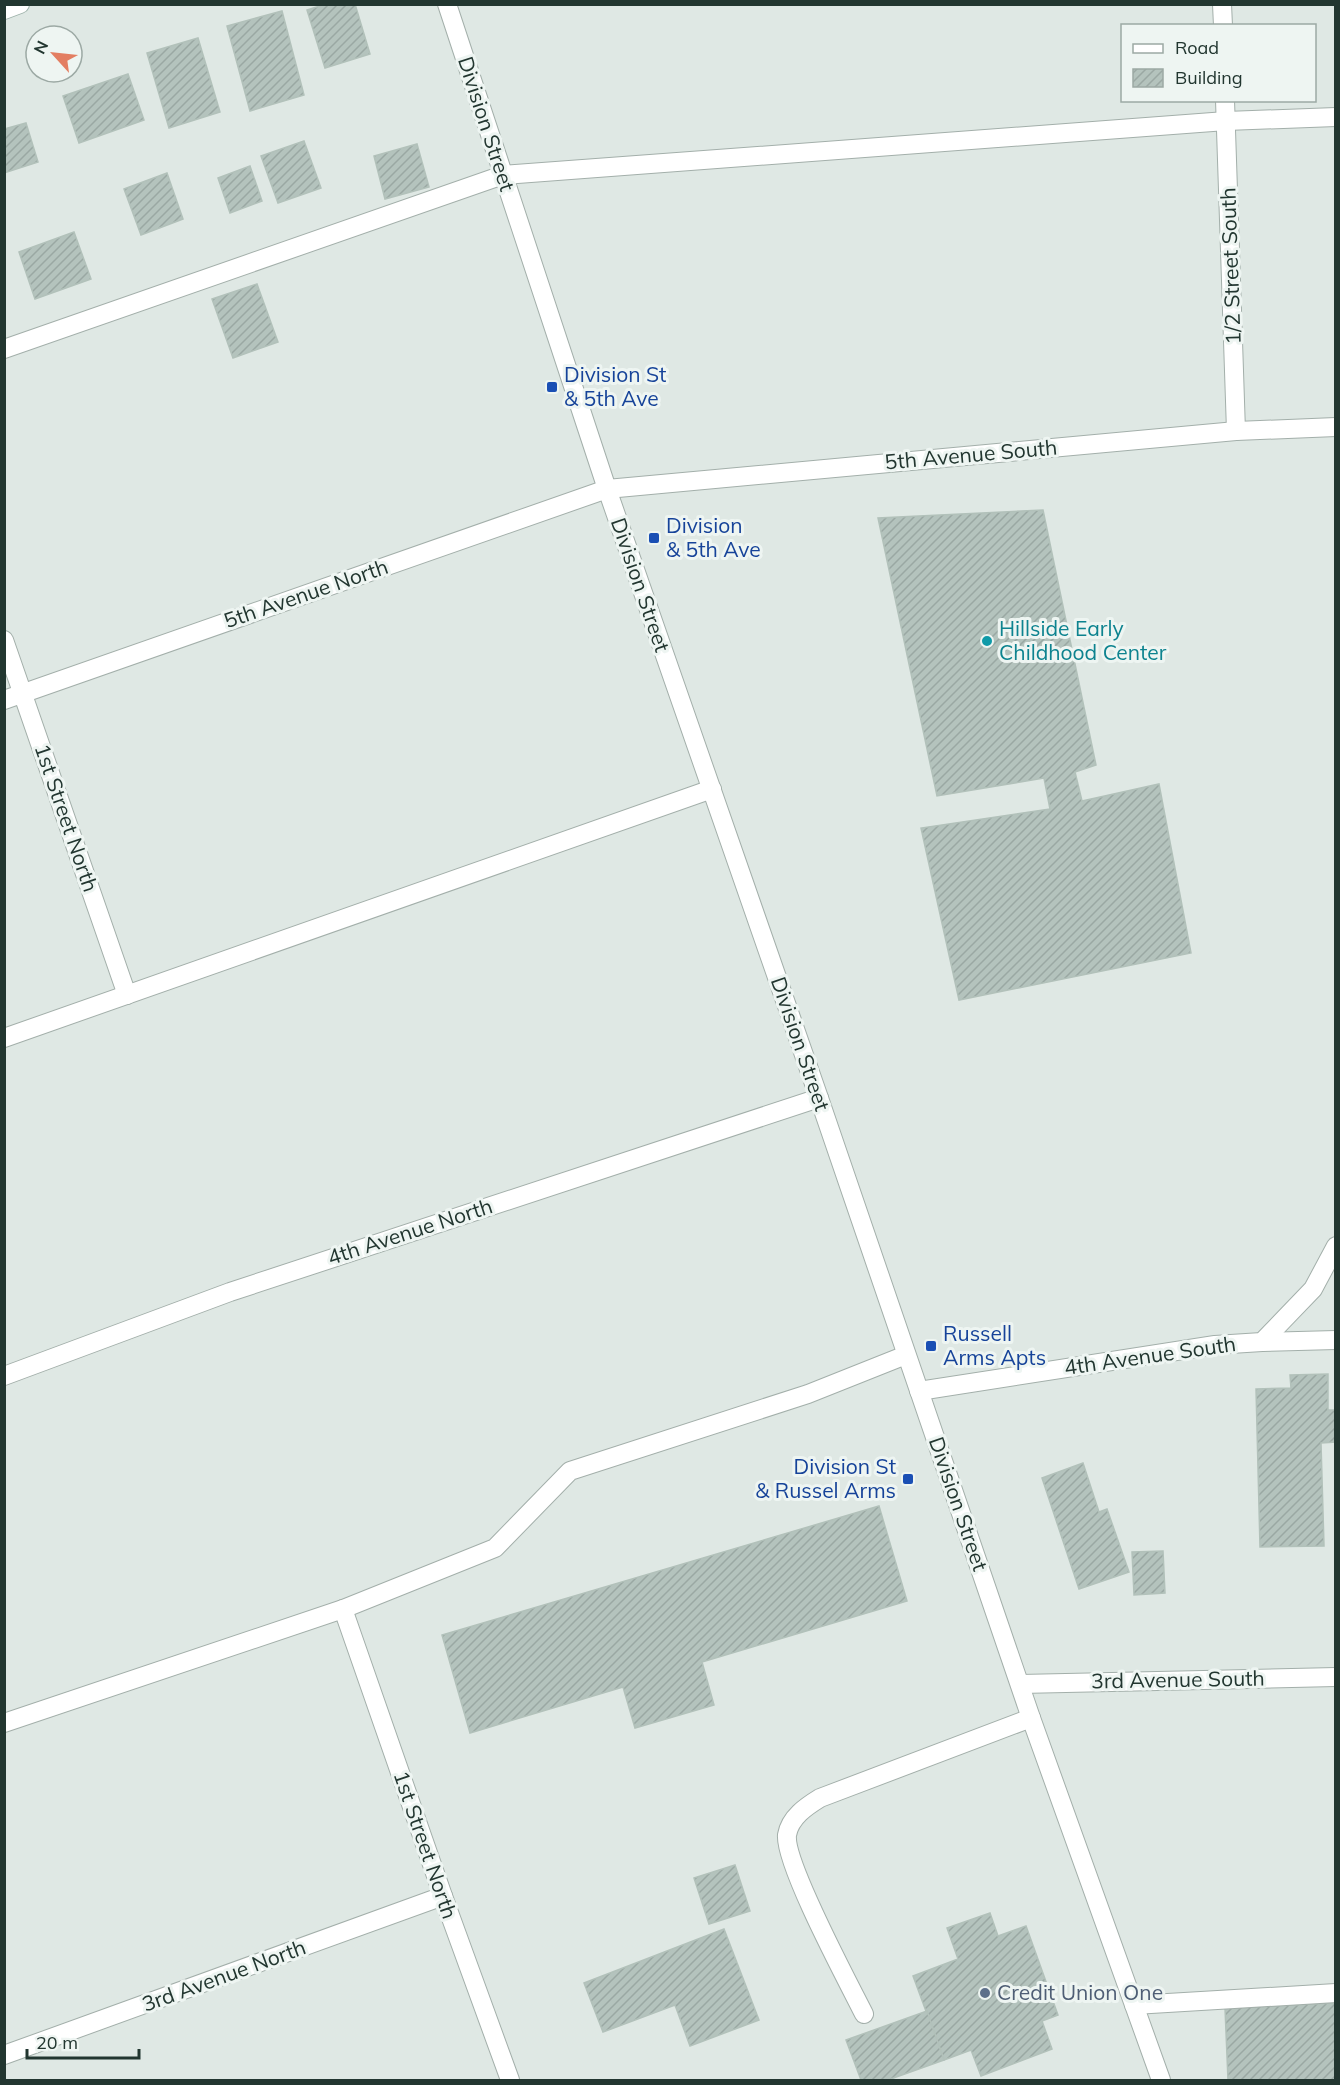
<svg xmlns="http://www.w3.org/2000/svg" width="1340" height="2085" viewBox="0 0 1340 2085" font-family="Mulish,sans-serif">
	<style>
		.building { fill: url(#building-hatch); stroke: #b2c1ba; stroke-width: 1.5 }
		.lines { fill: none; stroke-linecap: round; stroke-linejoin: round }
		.lane-casing { stroke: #a3afaa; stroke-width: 20 }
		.street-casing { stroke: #a3afaa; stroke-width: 20 }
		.secondary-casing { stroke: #9fb3ab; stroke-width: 20 }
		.lane { stroke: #fff; stroke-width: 18 }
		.street { stroke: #fff; stroke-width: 18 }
		.secondary { stroke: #fff; stroke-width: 18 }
		.transit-dot { fill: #1a4fb4; stroke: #eef5f2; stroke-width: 2 }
		.culture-dot { fill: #0f9aa8; stroke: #eef5f2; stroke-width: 2 }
		.service-dot { fill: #5c6f8a; stroke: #eef5f2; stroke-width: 2 }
		.labels { text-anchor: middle; stroke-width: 6; stroke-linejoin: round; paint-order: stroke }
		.street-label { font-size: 21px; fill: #223630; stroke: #eef5f2 }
		.transit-label { font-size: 21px; fill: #164399; stroke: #eef5f2; text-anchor: start }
		.culture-label { font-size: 21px; fill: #0d838f; stroke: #eef5f2; text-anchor: start }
		.service-label { font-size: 21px; fill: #4e5e75; stroke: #eef5f2; text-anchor: start }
	</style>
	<defs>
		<pattern id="building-hatch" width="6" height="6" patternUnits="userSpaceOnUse" patternTransform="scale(1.5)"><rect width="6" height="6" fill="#b4c3bd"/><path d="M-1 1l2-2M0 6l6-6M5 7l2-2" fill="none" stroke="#9aa8a3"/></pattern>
	</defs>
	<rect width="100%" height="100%" fill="#dfe8e4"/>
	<g class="building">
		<polygon points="326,4 355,4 370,54 325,68 307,10"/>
		<polygon points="282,11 304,95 250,111 227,26"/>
		<polygon points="198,38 220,112 169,128 147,53"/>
		<polygon points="128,74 144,120 79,143 63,96"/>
		<polygon points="26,123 38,162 4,173 4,129"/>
		<polygon points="304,141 321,188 278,203 261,156"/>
		<polygon points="417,144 429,187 385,199 374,156"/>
		<polygon points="250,166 262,201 230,213 218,178"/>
		<polygon points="167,173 183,219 141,235 124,189"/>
		<polygon points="74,232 91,279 35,299 19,252"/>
		<polygon points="257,284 278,342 233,358 212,299"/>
		<polygon points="1043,510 1096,765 1075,772 1082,801 1159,784 1191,953 959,1000 921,828 1050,809 1044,778 937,796 878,518"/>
		<polygon points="1328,1374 1328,1410 1336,1410 1336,1442 1321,1443 1324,1546 1260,1547 1256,1389 1291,1388 1290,1375"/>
		<polygon points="1083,1463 1099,1512 1107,1509 1129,1572 1079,1589 1042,1478"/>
		<polygon points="879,1506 907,1601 702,1662 714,1705 635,1728 623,1687 470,1733 442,1635"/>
		<polygon points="1163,1551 1165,1593 1134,1595 1132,1552"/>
		<polygon points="735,1865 750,1911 709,1924 694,1878"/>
		<polygon points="990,1913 998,1936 1026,1926 1058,2015 1042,2021 1052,2049 981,2076 971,2050 944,2060 913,1976 958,1959 947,1928"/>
		<polygon points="724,1929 759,2020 690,2046 675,2005 603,2032 584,1983"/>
		<polygon points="1336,2003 1336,2080 1228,2080 1225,2008"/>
		<polygon points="927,2011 944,2060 888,2080 861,2080 846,2040"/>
	</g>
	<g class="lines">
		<g class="lane-casing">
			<g id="lane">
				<polyline points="4,349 503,175 1226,121 1336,117"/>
				<polyline points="4,1038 712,789"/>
				<polyline points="1262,1342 1336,1340"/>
				<polyline points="4,1723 343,1609 495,1548 570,1471 808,1394 906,1355"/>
				<polyline points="1134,2005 1336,1993"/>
				<path d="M864,2014c-16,-32 -80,-151 -77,-179 3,-18 20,-29 33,-37l211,-80"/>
			</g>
		</g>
		<g class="street-casing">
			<g id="street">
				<polyline points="447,4 607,489 819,1098 1031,1718 1161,2080"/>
				<polyline points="1222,4 1223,26"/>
				<polyline points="1225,100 1236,431"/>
				<polyline points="4,640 127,995"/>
				<polyline points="4,700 607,489 1236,431 1336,427"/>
				<polyline points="4,1376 230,1292 819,1098"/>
				<polyline points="919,1391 1215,1345 1262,1342 1313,1289 1336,1246"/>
				<polyline points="343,1609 443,1896 510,2080"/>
				<polyline points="1020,1684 1336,1677"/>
				<polyline points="4,2055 443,1896"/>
			</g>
		</g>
		<g class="secondary-casing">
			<polyline id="secondary" points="4,10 20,4"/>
		</g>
		<use href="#lane" class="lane"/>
		<use href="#street" class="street"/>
		<use href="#secondary" class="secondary"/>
	</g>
	<g class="transit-dot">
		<rect x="546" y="381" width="12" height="12" rx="3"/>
		<rect x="648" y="532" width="12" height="12" rx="3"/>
		<rect x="925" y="1340" width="12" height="12" rx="3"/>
		<rect x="902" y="1473" width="12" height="12" rx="3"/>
	</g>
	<circle class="culture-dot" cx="987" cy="641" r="6"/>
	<circle class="service-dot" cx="985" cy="1993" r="6"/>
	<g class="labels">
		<g class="street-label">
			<text transform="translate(486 124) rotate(72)" y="7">Division Street</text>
			<text transform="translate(1231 266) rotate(-92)" y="7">1/2 Street South</text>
			<text transform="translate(971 455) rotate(-5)" y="7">5th Avenue South</text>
			<text transform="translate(640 585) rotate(71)" y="7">Division Street</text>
			<text transform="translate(306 594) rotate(-19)" y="7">5th Avenue North</text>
			<text transform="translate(66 818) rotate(71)" y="7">1st Street North</text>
			<text transform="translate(800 1044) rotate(71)" y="7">Division Street</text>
			<text transform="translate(410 1232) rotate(-18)" y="7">4th Avenue North</text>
			<text transform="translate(1150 1356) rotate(-8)" y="7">4th Avenue South</text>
			<text transform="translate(958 1504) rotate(71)" y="7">Division Street</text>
			<text transform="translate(1178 1680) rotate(-1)" y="7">3rd Avenue South</text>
			<text transform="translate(425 1845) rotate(71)" y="7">1st Street North</text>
			<text transform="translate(224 1976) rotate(-20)" y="7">3rd Avenue North</text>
		</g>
		<g class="transit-label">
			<text x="564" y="382">Division St<tspan x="564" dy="24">&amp; 5th Ave</tspan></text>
			<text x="666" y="533">Division<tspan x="666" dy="24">&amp; 5th Ave</tspan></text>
			<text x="943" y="1341">Russell<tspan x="943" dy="24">Arms Apts</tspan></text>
			<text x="896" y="1474" text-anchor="end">Division St<tspan x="896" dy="24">&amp; Russel Arms</tspan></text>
		</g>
		<g class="culture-label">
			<text x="999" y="636">Hillside Early<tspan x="999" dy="24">Childhood Center</tspan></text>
		</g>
		<g class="service-label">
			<text x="997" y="2000">Credit Union One</text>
		</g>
	</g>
	<rect width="1340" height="2085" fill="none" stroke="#223630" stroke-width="12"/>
	<rect x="1121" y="24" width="195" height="78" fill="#eef5f2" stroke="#9ca9a4" stroke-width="1.5"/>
	<rect x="1133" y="44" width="30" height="9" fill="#ffffff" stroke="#9ca9a4" stroke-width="1.5"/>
	<text x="1175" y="54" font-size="18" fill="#223630">Road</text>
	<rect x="1133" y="69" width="30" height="18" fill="url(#building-hatch)" stroke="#9ca9a4" stroke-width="1.5"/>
	<text x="1175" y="84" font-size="18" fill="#223630">Building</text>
	<g transform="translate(54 54) rotate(297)"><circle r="28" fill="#eef5f2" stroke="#9ca9a4" stroke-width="1.5"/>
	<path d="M0-4.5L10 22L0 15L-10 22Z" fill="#e37e62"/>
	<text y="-9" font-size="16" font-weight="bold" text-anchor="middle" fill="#223630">N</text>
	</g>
	<path d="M27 2049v9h112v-9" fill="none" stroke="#223630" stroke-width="3"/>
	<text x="36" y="2049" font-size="18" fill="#223630" stroke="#eef5f2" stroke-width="4.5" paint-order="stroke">20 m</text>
</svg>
